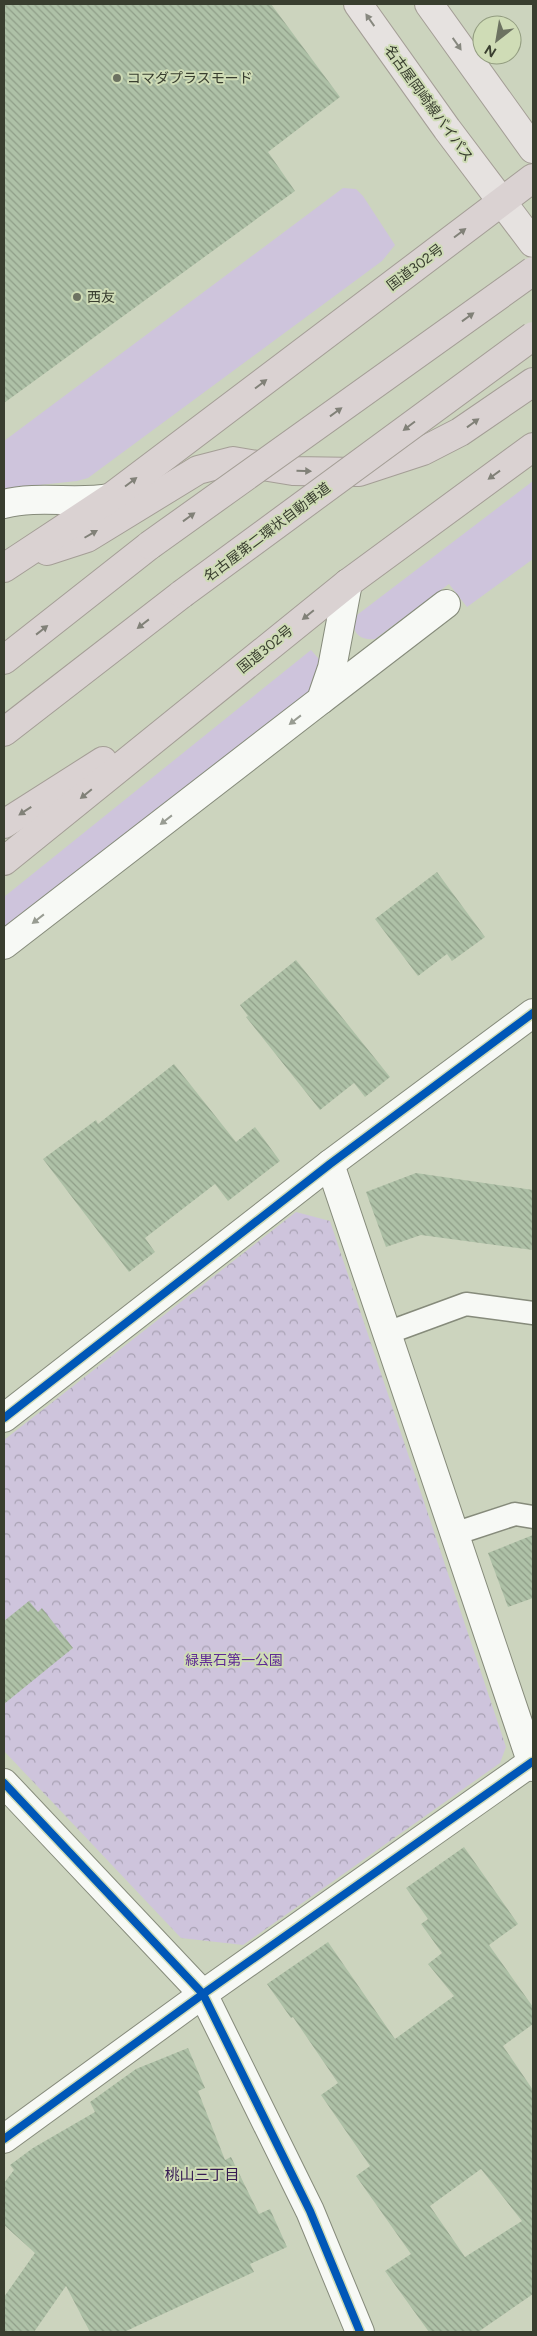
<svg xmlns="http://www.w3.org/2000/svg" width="537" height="2336" viewBox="0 0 537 2336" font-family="Figtree,'Noto Sans JP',sans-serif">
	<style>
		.grass { fill: #cec4dc }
		.forest { fill: url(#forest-crowns) }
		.building { fill: url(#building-back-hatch); fill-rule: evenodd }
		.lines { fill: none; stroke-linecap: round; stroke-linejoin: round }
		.lane-casing { stroke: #868b7b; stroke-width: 25 }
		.street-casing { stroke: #868b7b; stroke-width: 30 }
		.primary-casing { stroke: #a49e96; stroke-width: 30 }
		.highway-casing { stroke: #a49e96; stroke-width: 30 }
		.lane { stroke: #f7f9f5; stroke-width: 22 }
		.street { stroke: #f7f9f5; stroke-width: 28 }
		.primary { stroke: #e6e2e0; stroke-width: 28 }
		.highway { stroke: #dad2d2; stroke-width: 28 }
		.highway-bridge-casing { stroke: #a49e96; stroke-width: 30; stroke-linecap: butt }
		.highway-bridge { stroke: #dad2d2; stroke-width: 28 }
		.cycleway-casing { stroke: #cfdcb6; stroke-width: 11 }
		.cycleway { stroke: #0057b8; stroke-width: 8 }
		.oneway { fill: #87887f }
		.oneway2 { fill: #818178 }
		.oneway3 { fill: #989c92 }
		.poi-dot { fill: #6c7261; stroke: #cfdcb6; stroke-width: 2 }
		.labels { text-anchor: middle; stroke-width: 4; stroke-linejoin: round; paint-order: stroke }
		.poi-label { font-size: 14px; fill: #393e2f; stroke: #cfdcb6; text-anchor: start }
		.street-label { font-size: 14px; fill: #393e2f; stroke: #cfdcb6 }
		.park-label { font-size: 14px; fill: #602b94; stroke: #cfdcb6 }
		.neighbourhood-label { font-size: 15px; fill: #351a52; stroke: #cfdcb6 }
	</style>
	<defs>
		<pattern id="forest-crowns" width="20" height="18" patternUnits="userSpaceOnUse" patternTransform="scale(1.25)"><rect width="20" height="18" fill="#cec4dc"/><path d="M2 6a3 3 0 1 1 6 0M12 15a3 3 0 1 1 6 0" fill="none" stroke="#a8a1b3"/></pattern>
		<pattern id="building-back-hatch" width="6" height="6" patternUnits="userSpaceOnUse" patternTransform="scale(1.25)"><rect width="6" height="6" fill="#aec1a7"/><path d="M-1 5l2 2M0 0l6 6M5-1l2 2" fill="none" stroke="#8f9e88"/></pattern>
	</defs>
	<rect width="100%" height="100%" fill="#ccd4be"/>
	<g class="grass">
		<polygon points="343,188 356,189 363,196 395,245 382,261 88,478 77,481 11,488 4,491 4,441"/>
		<path d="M533,481v78l-66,48 -18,-23 -74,55c-16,2 -26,-8 -18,-24z"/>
		<polygon points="311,650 325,666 303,701 4,932 4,897"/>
	</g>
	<polygon class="forest" points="296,1212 330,1221 506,1747 500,1763 243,1945 181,1938 4,1751 4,1440"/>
	<g class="building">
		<polygon points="4,4 271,4 340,97 268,152 295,191 4,403"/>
		<polygon points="437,872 485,937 452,961 447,954 418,976 375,919"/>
		<polygon points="296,960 390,1077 365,1097 354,1083 320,1110 246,1017 248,1016 240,1005"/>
		<polygon points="174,1064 236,1142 255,1127 280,1161 228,1201 215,1184 145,1238 155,1252 129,1272 43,1159 96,1120 98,1124"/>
		<polygon points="416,1173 533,1190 533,1250 421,1235 386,1247 366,1192"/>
		<polygon points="533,1535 533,1598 508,1607 488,1553"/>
		<polygon points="29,1601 38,1612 42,1608 73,1648 4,1704 4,1621"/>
		<path d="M464,1847l54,77 -29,21 44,62v17l-30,22 30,44v204l-55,38h-49l-44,-61 26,-17 -55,-78 14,-10 -49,-71 17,-12 -45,-66 -2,1 -24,-34 61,-42 67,97 59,-43 -26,-32 14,-11 -21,-29 7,-5 -22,-31zM481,2169l41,52 -57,36 -35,-51z"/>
		<polygon points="188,2048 205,2088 198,2091 225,2160 231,2157 259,2214 270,2209 287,2247 250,2264 254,2272 124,2332 90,2332 66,2286 34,2332 4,2332 4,2297 35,2253 4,2225 4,2183 14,2170 10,2165 33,2148 95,2112 90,2102 136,2069"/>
	</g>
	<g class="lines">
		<g class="lane-casing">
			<g id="lane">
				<polyline points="387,1333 466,1304 533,1313"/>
				<polyline points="454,1534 515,1514 533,1517"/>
			</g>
		</g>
		<g class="street-casing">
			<g id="street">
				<path d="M4,504c34,-9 71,0 106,-6"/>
				<polyline points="321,700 446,604"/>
				<polyline points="4,945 321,700 332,668 348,583"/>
				<polyline points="330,1164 533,1767"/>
				<polyline points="4,1418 330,1164 533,1013"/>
				<polyline points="4,1783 203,1994 310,2211 360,2332"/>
				<polyline points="4,2139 203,1994 532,1762"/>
			</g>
		</g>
		<g class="primary-casing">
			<g id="primary">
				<polyline points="358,4 447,129 533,243"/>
				<polyline points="429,4 533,149"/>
			</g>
		</g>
		<g class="highway-casing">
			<g id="highway">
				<polyline points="47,551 87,538 198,470 233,461 293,471 359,472 423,451 460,432 533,382"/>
				<polyline points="4,568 110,498 533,178"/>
				<polyline points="4,660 150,545"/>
				<polyline points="4,732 182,594"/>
				<polyline points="4,824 103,761"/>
				<polyline points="4,861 348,583 533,447"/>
			</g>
		</g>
		<use href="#lane" class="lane"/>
		<use href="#street" class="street"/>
		<use href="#primary" class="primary"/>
		<use href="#highway" class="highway"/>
		<g class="highway-bridge-casing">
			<g id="highway-bridge">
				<polyline points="150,545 533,271"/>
				<polyline points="182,594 533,336"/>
			</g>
		</g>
		<use href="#highway-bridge" class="highway-bridge"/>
		<g class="cycleway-casing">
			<g id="cycleway">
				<polyline points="4,1418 330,1164 533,1013"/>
				<polyline points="4,1783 203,1994 310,2211 360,2332"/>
				<polyline points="4,2139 203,1994 532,1762"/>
			</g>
		</g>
		<use href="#cycleway" class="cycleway"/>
	</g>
	<defs><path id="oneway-solid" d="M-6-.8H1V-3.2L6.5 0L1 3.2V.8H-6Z" transform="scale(1.25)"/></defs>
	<g class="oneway">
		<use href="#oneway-solid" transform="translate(370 20) rotate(-125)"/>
		<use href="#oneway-solid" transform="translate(457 44) rotate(55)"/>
	</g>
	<g class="oneway2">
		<use href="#oneway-solid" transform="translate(460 233) rotate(-37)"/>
		<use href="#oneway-solid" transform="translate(468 317) rotate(-36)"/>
		<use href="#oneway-solid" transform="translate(261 384) rotate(-37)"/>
		<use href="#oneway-solid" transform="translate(336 412) rotate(-36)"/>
		<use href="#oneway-solid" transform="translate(473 423) rotate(-36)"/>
		<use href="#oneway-solid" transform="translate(409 426) rotate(143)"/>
		<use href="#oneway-solid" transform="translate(304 471) rotate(1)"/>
		<use href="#oneway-solid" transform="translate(494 475) rotate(144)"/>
		<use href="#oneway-solid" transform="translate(131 482) rotate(-37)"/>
		<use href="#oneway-solid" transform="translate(189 517) rotate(-36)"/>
		<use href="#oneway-solid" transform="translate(91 534) rotate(-30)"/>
		<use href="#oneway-solid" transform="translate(308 615) rotate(141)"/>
		<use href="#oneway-solid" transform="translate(143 624) rotate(142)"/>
		<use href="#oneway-solid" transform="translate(42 630) rotate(-38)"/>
		<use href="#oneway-solid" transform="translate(86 794) rotate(141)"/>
		<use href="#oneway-solid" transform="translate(25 811) rotate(147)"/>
	</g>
	<g class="oneway3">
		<use href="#oneway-solid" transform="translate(295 720) rotate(142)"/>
		<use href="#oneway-solid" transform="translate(166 820) rotate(142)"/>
		<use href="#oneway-solid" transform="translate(38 919) rotate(142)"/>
	</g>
	<g class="poi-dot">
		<circle cx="117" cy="78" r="5"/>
		<circle cx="77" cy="297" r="5"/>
	</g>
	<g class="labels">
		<g class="poi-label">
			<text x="127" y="83">コマダプラスモード</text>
			<text x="87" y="302">西友</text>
		</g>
		<g class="street-label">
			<text transform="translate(429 103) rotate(54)" y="5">名古屋岡崎線バイパス</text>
			<text transform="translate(415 267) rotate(-37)" y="5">国道302号</text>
			<text transform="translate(267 532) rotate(-37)" y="5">名古屋第二環状自動車道</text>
			<text transform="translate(265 649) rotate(-39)" y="5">国道302号</text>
		</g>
		<g class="park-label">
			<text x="234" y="1665">緑黒石第一公園</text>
		</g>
		<g class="neighbourhood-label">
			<text x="202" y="2180">桃山三丁目</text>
		</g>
	</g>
	<rect width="537" height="2336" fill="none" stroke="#393e2f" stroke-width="10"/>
	<g transform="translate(497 40) rotate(211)"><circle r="24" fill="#cfdcb6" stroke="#939d80"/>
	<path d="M0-4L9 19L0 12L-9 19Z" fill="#6c7261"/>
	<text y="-8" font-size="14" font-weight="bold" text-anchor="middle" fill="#393e2f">N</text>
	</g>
</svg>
